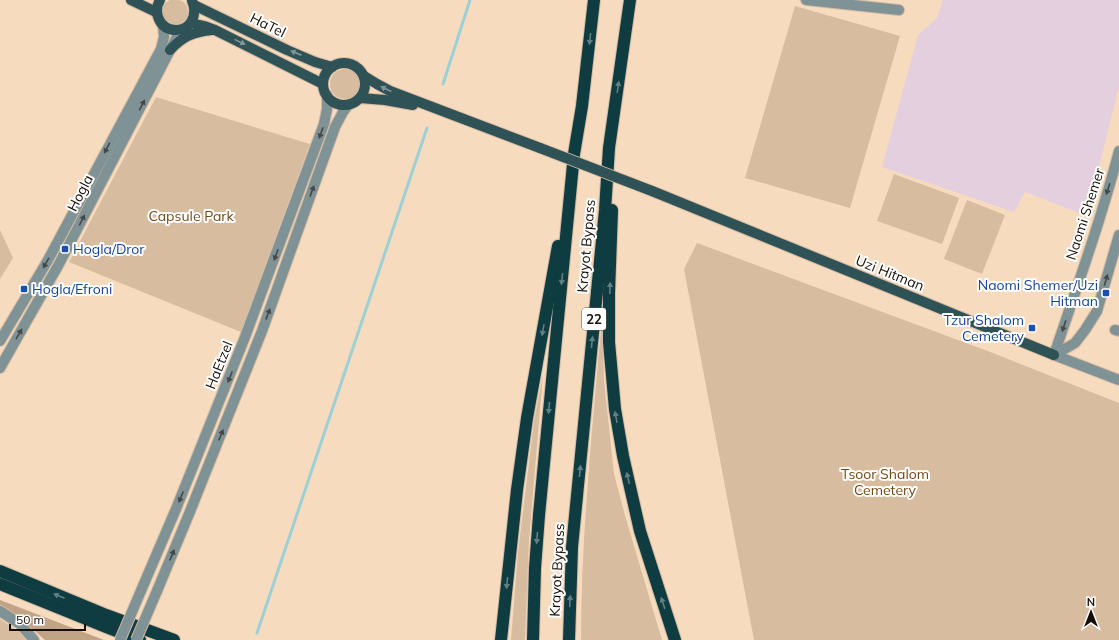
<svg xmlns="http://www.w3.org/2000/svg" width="1119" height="640" viewBox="0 0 1119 640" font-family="Mulish,sans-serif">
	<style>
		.education { fill: #e4cfde }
		.green { fill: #d8bca0 }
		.forest { fill: #c1a485 }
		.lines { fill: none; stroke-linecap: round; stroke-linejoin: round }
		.stream { stroke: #9cd0d6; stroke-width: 3 }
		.minor-casing { stroke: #d3baa1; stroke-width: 12 }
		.major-casing { stroke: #d3baa1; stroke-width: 12 }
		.highway-casing { stroke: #d3baa1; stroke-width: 14 }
		.minor { stroke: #7f9295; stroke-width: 10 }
		.major { stroke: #2f5257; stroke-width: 10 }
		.highway { stroke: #0e3c41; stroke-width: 12 }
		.minor-bridge-casing { stroke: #d3baa1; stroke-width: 12; stroke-linecap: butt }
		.major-bridge-casing { stroke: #d3baa1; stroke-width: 12; stroke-linecap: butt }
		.minor-bridge { stroke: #7f9295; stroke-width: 10 }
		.major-bridge { stroke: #2f5257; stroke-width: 10 }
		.oneway { fill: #628084 }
		.oneway2 { fill: #82979a }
		.oneway3 { fill: #454845 }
		.transit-dot { fill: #1a4fb4; stroke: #fff; stroke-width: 1.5 }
		.labels { text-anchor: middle; stroke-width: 4; stroke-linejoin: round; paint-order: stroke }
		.shield { fill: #fff; stroke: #5b554f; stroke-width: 1 }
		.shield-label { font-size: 13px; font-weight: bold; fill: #150c04 }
		.street-label { font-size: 14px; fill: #150c04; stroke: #fff }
		.park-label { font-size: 14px; fill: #714815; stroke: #fff }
		.transit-label { font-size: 14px; fill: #164399; stroke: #fff; text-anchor: start }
	</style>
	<rect width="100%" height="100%" fill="#f7dbbf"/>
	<polygon class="education" points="943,0 1119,0 1119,86 1087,216 1025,192 1014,212 882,167 918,35 937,18"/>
	<g class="green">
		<circle cx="175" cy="12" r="13"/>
		<polygon points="795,6 900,36 850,208 745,178"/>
		<circle cx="345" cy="84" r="15"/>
		<polygon points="156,97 310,144 241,332 69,262"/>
		<polygon points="894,174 959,198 942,244 877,221"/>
		<polygon points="967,200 1005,215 982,274 944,259"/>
		<polygon points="0,230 13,258 0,279"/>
		<polygon points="697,243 993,353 1119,403 1119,640 754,640 684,269"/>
		<path d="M602,317l2,64 10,93 12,45 36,121h-81c0,-108 12,-215 21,-323z"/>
		<polygon points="543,375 529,540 525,640 511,640 518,553 534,421"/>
		<polygon points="0,619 19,632 26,640 0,640"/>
	</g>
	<path class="forest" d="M0,600l104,40h-59c-14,-13 -28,-25 -45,-34z"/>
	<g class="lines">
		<g class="stream">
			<polyline points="443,84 470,0"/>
			<polyline points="257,633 427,128"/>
		</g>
		<g class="minor-casing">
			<g id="minor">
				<polyline points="806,0 899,10"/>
				<polyline points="1115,330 1119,331"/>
				<polyline points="0,341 48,260 161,49 164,37 163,25"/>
				<path d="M1054,355c23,-68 47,-135 65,-204"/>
				<polyline points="1054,355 1075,343 1085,330 1097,311 1119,235"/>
				<polyline points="1054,355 1119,380"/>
				<polyline points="0,368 59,264 181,29"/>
				<polyline points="143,586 176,509 245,337 324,124 327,109 327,95"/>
				<polyline points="157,591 189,514 262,331 335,127 343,112 349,104"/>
				<polyline points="0,611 20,624 34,640"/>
			</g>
		</g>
		<g class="major-casing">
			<g id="major">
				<polyline points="131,0 156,12"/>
				<path d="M160,0c-7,12 -1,29 15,30 16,1 23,-16 17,-29"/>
				<polyline points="194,5 287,50 315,62 332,67"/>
				<polyline points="191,23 204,26 215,30 323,84"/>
				<path d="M170,50c13,-14 23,-18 42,-20"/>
				<circle cx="344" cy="84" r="21"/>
				<polyline points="364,76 377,84 390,91 540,148"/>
				<polyline points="360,98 385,100 413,105"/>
				<polyline points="652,191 1054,355"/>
			</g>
		</g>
		<g class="highway-casing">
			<g id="highway">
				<polyline points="612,210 609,293 609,342 615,409 623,456 640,531 675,640"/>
				<polyline points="0,571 106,615 174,640"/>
				<polyline points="0,584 106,627 140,640"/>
				<polyline points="501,640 517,490 527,418 558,246"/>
				<polyline points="533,640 535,568 539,515 574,154 582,106 594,0"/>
				<polyline points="569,640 572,547 605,210 609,148 630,0"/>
			</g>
		</g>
		<use href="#minor" class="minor"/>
		<use href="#major" class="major"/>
		<use href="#highway" class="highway"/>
		<g class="minor-bridge-casing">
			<g id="minor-bridge">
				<polyline points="120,640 143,586"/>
				<polyline points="136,640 157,591"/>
			</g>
		</g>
		<g class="major-bridge-casing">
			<polyline id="major-bridge" points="540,148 652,191"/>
		</g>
		<use href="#minor-bridge" class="minor-bridge"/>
		<use href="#major-bridge" class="major-bridge"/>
	</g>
	<defs><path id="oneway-solid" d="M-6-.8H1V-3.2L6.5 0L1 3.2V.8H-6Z"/></defs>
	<g class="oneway">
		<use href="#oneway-solid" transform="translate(590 39) rotate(96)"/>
		<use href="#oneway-solid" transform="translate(618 87) rotate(-82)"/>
		<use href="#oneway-solid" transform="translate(562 279) rotate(96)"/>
		<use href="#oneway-solid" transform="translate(610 288) rotate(-88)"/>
		<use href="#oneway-solid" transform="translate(543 330) rotate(100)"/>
		<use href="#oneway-solid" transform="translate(592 342) rotate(-84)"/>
		<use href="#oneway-solid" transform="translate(549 408) rotate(95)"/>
		<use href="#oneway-solid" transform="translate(616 417) rotate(-100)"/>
		<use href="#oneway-solid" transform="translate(580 471) rotate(-84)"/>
		<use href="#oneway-solid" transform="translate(628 478) rotate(-103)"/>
		<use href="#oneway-solid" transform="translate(537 538) rotate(94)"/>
		<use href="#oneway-solid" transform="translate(507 583) rotate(96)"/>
		<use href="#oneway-solid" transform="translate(59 596) rotate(-157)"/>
		<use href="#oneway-solid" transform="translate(570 601) rotate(-87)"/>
		<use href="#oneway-solid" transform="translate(663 603) rotate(-108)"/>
	</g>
	<g class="oneway2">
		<use href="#oneway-solid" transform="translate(240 42) rotate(26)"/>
		<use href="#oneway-solid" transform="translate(296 53) rotate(-157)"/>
		<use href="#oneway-solid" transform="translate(386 89) rotate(-154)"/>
	</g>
	<g class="oneway3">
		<use href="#oneway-solid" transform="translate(142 105) rotate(-63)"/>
		<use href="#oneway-solid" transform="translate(321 133) rotate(110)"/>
		<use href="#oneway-solid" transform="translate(107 148) rotate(118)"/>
		<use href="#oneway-solid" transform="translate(1108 189) rotate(108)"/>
		<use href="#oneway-solid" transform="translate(312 191) rotate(-70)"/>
		<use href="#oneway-solid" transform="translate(82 220) rotate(-63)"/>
		<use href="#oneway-solid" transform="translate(276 255) rotate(110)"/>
		<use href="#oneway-solid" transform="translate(46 263) rotate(120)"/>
		<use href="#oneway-solid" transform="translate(1106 280) rotate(-74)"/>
		<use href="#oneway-solid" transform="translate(268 314) rotate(-70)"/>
		<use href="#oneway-solid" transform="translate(1064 326) rotate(108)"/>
		<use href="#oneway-solid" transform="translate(19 334) rotate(-60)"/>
		<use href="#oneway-solid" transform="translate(230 377) rotate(112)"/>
		<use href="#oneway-solid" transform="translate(221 435) rotate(-68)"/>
		<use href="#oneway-solid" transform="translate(181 497) rotate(112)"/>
		<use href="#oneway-solid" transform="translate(172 555) rotate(-67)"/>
	</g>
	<g class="transit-dot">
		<rect x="61" y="245" width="8" height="8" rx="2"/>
		<rect x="20" y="285" width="8" height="8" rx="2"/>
		<rect x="1102" y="289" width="8" height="8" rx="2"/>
		<rect x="1028" y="324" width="8" height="8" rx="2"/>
	</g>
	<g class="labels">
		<rect class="shield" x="582" y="308" width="24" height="22" rx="3"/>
		<g class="shield-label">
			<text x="594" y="324">22</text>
		</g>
		<g class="street-label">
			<text transform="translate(268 25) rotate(26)" y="5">HaTel</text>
			<text transform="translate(80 193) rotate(-63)" y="5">Hogla</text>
			<text transform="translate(1085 214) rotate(-72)" y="5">Naomi Shemer</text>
			<text transform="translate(586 246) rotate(-85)" y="5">Krayot Bypass</text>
			<text transform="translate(890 273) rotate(22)" y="5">Uzi Hitman</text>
			<text transform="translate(219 365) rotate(-68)" y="5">HaEtzel</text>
			<text transform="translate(557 570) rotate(-87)" y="5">Krayot Bypass</text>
		</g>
		<g class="park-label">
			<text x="191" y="221">Capsule Park</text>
			<text x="885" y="479">Tsoor Shalom<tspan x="885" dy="16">Cemetery</tspan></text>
		</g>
		<g class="transit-label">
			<text x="73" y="254">Hogla/Dror</text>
			<text x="1098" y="290" text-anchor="end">Naomi Shemer/Uzi<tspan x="1098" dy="16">Hitman</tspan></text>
			<text x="32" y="294">Hogla/Efroni</text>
			<text x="1024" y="325" text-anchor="end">Tzur Shalom<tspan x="1024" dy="16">Cemetery</tspan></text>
		</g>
	</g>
	<g transform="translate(1091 612)" stroke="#ffffff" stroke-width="3" paint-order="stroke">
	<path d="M0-3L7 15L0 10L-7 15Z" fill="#150c04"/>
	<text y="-6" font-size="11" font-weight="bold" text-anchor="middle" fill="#150c04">N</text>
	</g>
	<path d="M10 624v6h75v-6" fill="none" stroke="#150c04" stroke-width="2"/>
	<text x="16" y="624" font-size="12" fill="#150c04" stroke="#ffffff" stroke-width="3" paint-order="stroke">50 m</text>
</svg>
